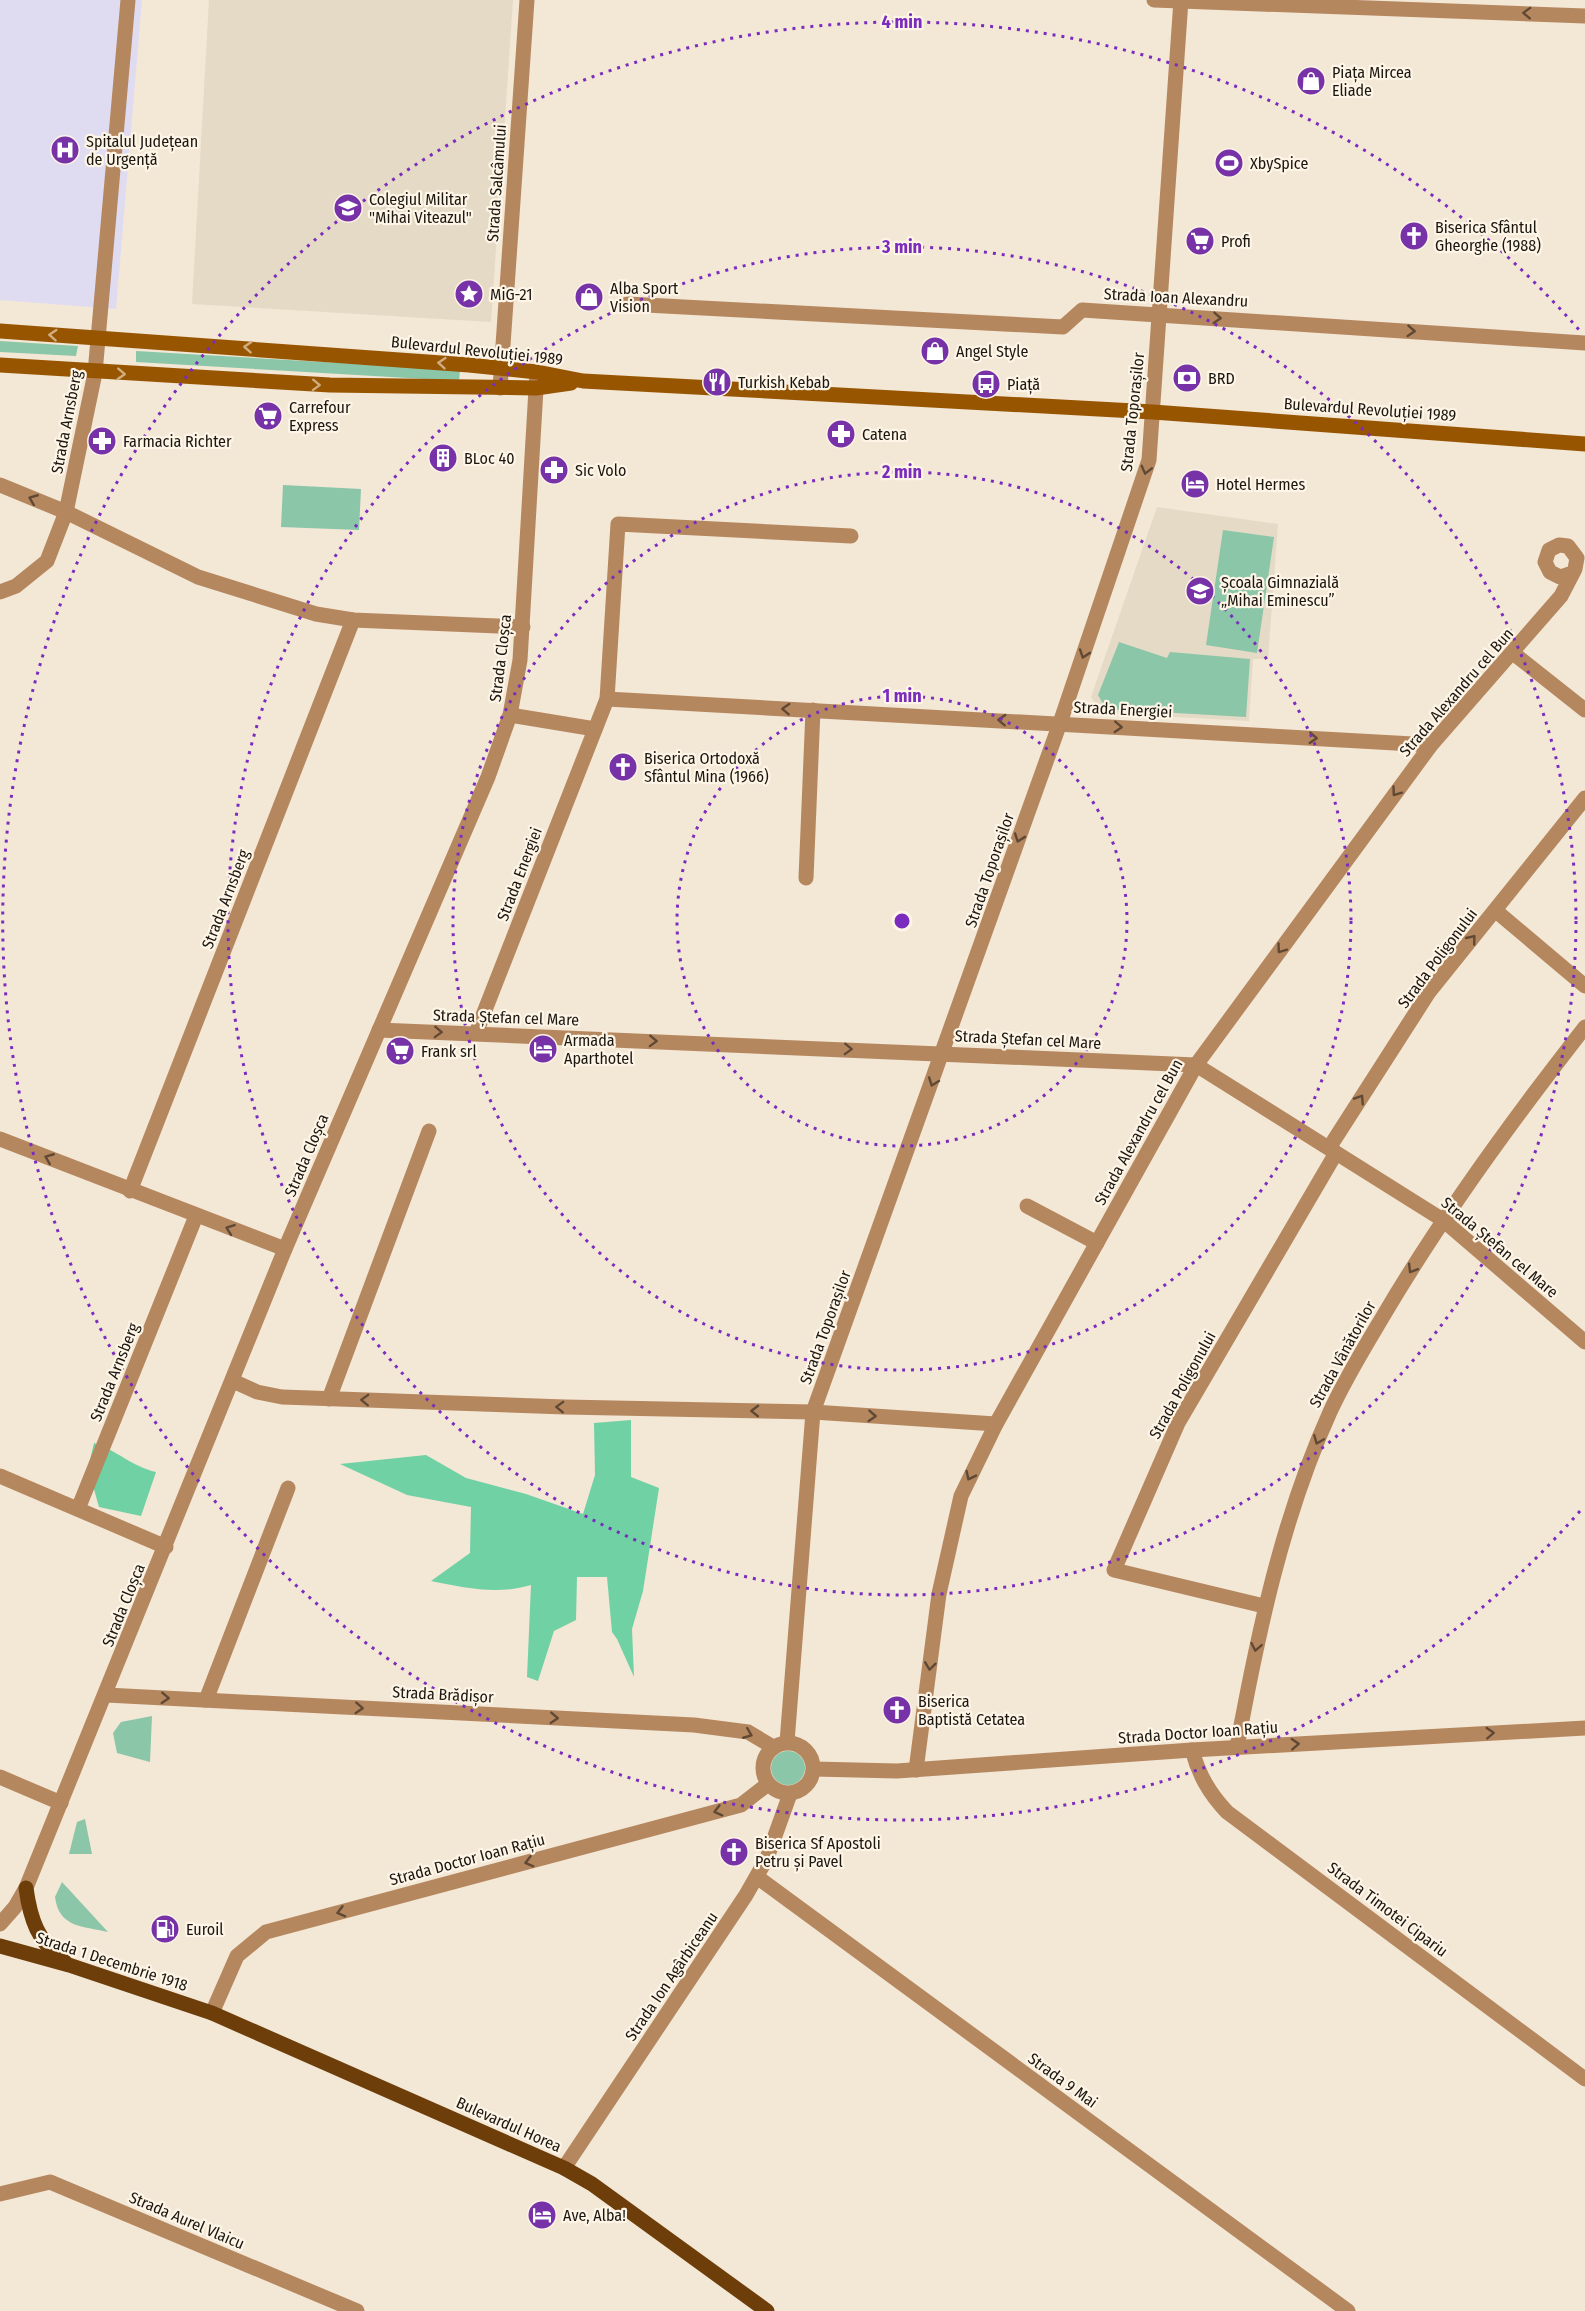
<svg xmlns="http://www.w3.org/2000/svg" width="1585" height="2311" viewBox="0 0 1585 2311" font-family="'Fira Sans Condensed',sans-serif">
	<style>
		.education { fill: #e4dac5 }
		.medical { fill: #dfdcf2 }
		.green { fill: #8bc6a8 }
		.forest { fill: #70d1a4 }
		.lines { fill: none; stroke-linecap: round; stroke-linejoin: round }
		.minor { stroke: #b5875f; stroke-width: 15 }
		.secondary { stroke: #975500; stroke-width: 15 }
		.primary { stroke: #6d3e0a; stroke-width: 15 }
		.oneway { stroke: #604934 }
		.oneway2 { stroke: #d0ad7f }
		.ring { fill: none; stroke: #7b2cbf; stroke-width: 3; stroke-dasharray: 3 6 }
		.labels { text-anchor: middle; stroke-width: 4.5; stroke-linejoin: round; paint-order: stroke }
		.poi-label { font-size: 16px; fill: #1a1610; stroke: #fef5e7; text-anchor: start }
		.street-label { font-size: 16px; fill: #1a1610; stroke: #fef5e7 }
		.centre { fill: #7b2cbf; stroke: #fef5e7; stroke-width: 3 }
		.ring-label { font-size: 18px; text-anchor: middle; font-weight: bold; fill: #7b2cbf; stroke: #fef5e7; stroke-width: 4.5; stroke-linejoin: round; paint-order: stroke }
	</style>
	<rect width="100%" height="100%" fill="#f3e7d6"/>
	<g class="education">
		<polygon points="209,0 513,0 491,322 192,304"/>
		<polygon points="1157,507 1278,524 1268,659 1253,659 1249,721 1102,713 1091,697"/>
	</g>
	<polygon class="medical" points="0,0 142,0 116,309 0,300"/>
	<g class="green">
		<polygon points="0,341 78,346 76,356 0,352"/>
		<polygon points="136,351 460,370 459,381 136,362"/>
		<polygon points="283,485 361,489 359,530 281,527"/>
		<polygon points="1223,530 1274,537 1257,653 1206,645"/>
		<polygon points="1119,642 1167,658 1170,652 1250,659 1246,717 1106,709 1098,695"/>
		<polygon points="152,1716 150,1762 117,1753 113,1733 121,1722"/>
		<circle cx="788" cy="1768" r="17"/>
		<polygon points="85,1819 92,1854 69,1854 77,1822"/>
		<path d="M62,1882l46,50c-25,-6 -49,-4 -53,-35z"/>
	</g>
	<g class="forest">
		<path d="M631,1420v57l28,11 -16,103 -11,38 2,48 -17,-38 -5,-7 -5,-55h-30l-1,43 -22,11 -16,50 -11,-4 4,-92c-34,10 -65,3 -100,-4l39,-28 1,-46 -64,-12 -67,-31 86,-9 40,23 60,16 57,20 12,-39 -1,-52z"/>
		<path d="M94,1443c22,7 39,24 62,29l-15,44 -42,-9 -11,-39z"/>
	</g>
	<g class="lines">
		<g class="minor">
			<polyline points="1154,0 1585,16"/>
			<polyline points="627,304 1063,327 1082,310 1585,343"/>
			<polyline points="500,388 527,0"/>
			<polyline points="0,485 66,512 198,577 316,614 353,620 523,627"/>
			<polyline points="0,592 16,586 47,561 66,512 95,373 128,0"/>
			<polyline points="1513,653 1585,710"/>
			<polyline points="607,699 1431,745"/>
			<polyline points="510,715 595,729"/>
			<polyline points="806,878 813,710"/>
			<polyline points="1496,911 1585,986"/>
			<polyline points="379,1030 1196,1065 1443,1220 1585,1342"/>
			<polyline points="476,1033 607,699 618,524 851,536"/>
			<polyline points="0,1139 285,1249"/>
			<polyline points="1329,1148 1429,992 1585,798"/>
			<polyline points="130,1191 353,620"/>
			<polyline points="1027,1206 1097,1243"/>
			<polyline points="233,1381 257,1392 282,1397 565,1407 813,1412 996,1424"/>
			<polyline points="329,1399 429,1131"/>
			<polyline points="0,1476 166,1547"/>
			<polyline points="78,1509 196,1216"/>
			<polyline points="1264,1606 1114,1570 1178,1423 1336,1153"/>
			<polyline points="106,1695 694,1725 748,1732 773,1747"/>
			<polyline points="206,1700 288,1488"/>
			<polyline points="787,1742 813,1412 1060,723 1149,460 1181,0"/>
			<circle cx="788" cy="1768" r="25"/>
			<path d="M1237,1747c21,-114 45,-229 93,-335 16,-35 36,-67 55,-99 59,-100 128,-194 200,-286"/>
			<path d="M1192,1750c7,25 17,43 35,62l358,267"/>
			<polyline points="814,1769 897,1771 1192,1750 1585,1728"/>
			<polyline points="916,1770 939,1594 961,1496 996,1424 1196,1065 1431,745 1561,596 1575,569 1577,558 1568,546 1559,545 1549,550 1545,562 1550,572 1560,577 1572,573"/>
			<polyline points="0,1777 61,1803"/>
			<polyline points="757,1877 1348,2311"/>
			<polyline points="0,1924 15,1907 26,1888 285,1249 488,777 510,715 520,660 537,372"/>
			<polyline points="212,2013 237,1956 266,1932 741,1805 768,1784"/>
			<polyline points="564,2168 746,1895 767,1858 790,1794"/>
			<polyline points="0,2194 50,2182 357,2311"/>
		</g>
		<g class="secondary">
			<polyline points="0,331 469,365 537,372 583,381 1153,412 1585,444"/>
			<polyline points="0,365 330,385 536,388 571,383"/>
		</g>
		<g class="primary">
			<path d="M26,1888c4,30 12,55 38,73"/>
			<polyline points="0,1946 69,1965 212,2013 564,2168 592,2184 767,2311"/>
		</g>
	</g>
	<defs><path id="oneway-chevron" d="M-2-3.5L2.5 0L-2 3.5" fill="none" stroke-width="1.6" stroke-linecap="round" stroke-linejoin="round" transform="scale(1.5)"/></defs>
	<g class="oneway">
		<use href="#oneway-chevron" transform="translate(1527 13) rotate(-178)"/>
		<use href="#oneway-chevron" transform="translate(1217 318) rotate(4)"/>
		<use href="#oneway-chevron" transform="translate(1411 331) rotate(4)"/>
		<use href="#oneway-chevron" transform="translate(1146 470) rotate(104)"/>
		<use href="#oneway-chevron" transform="translate(33 499) rotate(-158)"/>
		<use href="#oneway-chevron" transform="translate(1084 654) rotate(109)"/>
		<use href="#oneway-chevron" transform="translate(786 709) rotate(-177)"/>
		<use href="#oneway-chevron" transform="translate(1002 720) rotate(-177)"/>
		<use href="#oneway-chevron" transform="translate(1118 727) rotate(3)"/>
		<use href="#oneway-chevron" transform="translate(1313 738) rotate(3)"/>
		<use href="#oneway-chevron" transform="translate(1396 792) rotate(126)"/>
		<use href="#oneway-chevron" transform="translate(1019 838) rotate(109)"/>
		<use href="#oneway-chevron" transform="translate(1472 939) rotate(-51)"/>
		<use href="#oneway-chevron" transform="translate(1281 949) rotate(126)"/>
		<use href="#oneway-chevron" transform="translate(438 1032) rotate(2)"/>
		<use href="#oneway-chevron" transform="translate(653 1041) rotate(2)"/>
		<use href="#oneway-chevron" transform="translate(848 1049) rotate(2)"/>
		<use href="#oneway-chevron" transform="translate(933 1082) rotate(110)"/>
		<use href="#oneway-chevron" transform="translate(1360 1099) rotate(-57)"/>
		<use href="#oneway-chevron" transform="translate(49 1158) rotate(-158)"/>
		<use href="#oneway-chevron" transform="translate(230 1229) rotate(-160)"/>
		<use href="#oneway-chevron" transform="translate(1412 1269) rotate(122)"/>
		<use href="#oneway-chevron" transform="translate(365 1400) rotate(-178)"/>
		<use href="#oneway-chevron" transform="translate(560 1407) rotate(-178)"/>
		<use href="#oneway-chevron" transform="translate(755 1411) rotate(-179)"/>
		<use href="#oneway-chevron" transform="translate(872 1416) rotate(4)"/>
		<use href="#oneway-chevron" transform="translate(1318 1440) rotate(112)"/>
		<use href="#oneway-chevron" transform="translate(970 1476) rotate(116)"/>
		<use href="#oneway-chevron" transform="translate(1256 1647) rotate(101)"/>
		<use href="#oneway-chevron" transform="translate(930 1666) rotate(97)"/>
		<use href="#oneway-chevron" transform="translate(165 1698) rotate(3)"/>
		<use href="#oneway-chevron" transform="translate(359 1708) rotate(3)"/>
		<use href="#oneway-chevron" transform="translate(554 1718) rotate(3)"/>
		<use href="#oneway-chevron" transform="translate(1490 1733) rotate(-3)"/>
		<use href="#oneway-chevron" transform="translate(748 1734) rotate(22)"/>
		<use href="#oneway-chevron" transform="translate(1295 1744) rotate(-3)"/>
		<use href="#oneway-chevron" transform="translate(718 1811) rotate(165)"/>
		<use href="#oneway-chevron" transform="translate(529 1862) rotate(165)"/>
		<use href="#oneway-chevron" transform="translate(341 1912) rotate(165)"/>
	</g>
	<g class="oneway2">
		<use href="#oneway-chevron" transform="translate(53 335) rotate(-176)"/>
		<use href="#oneway-chevron" transform="translate(248 347) rotate(-176)"/>
		<use href="#oneway-chevron" transform="translate(442 363) rotate(-175)"/>
		<use href="#oneway-chevron" transform="translate(121 374) rotate(3)"/>
		<use href="#oneway-chevron" transform="translate(316 385) rotate(2)"/>
	</g>
	<g class="ring">
		<circle cx="902" cy="921" r="225"/>
		<circle cx="902" cy="921" r="449"/>
		<circle cx="902" cy="921" r="674"/>
		<path d="M1580 1511A899 899 0 1 1 1580 331"/>
	</g>
	<defs>
		<g id="shop-disc" transform="scale(1.5)"><circle r="9.5" fill="#7632a6" stroke="#fef5e7"/><path d="M-5-2.5h2.3a2.7 3.5 0 0 1 5.4 0H5L5.5 6h-11ZM-1.5-2.5h3a1.5 2.3 0 0 0-3 0Z" fill="#fff"/></g>
		<g id="hospital-disc" transform="scale(1.5)"><circle r="9.5" fill="#7632a6" stroke="#fef5e7"/><path d="M-5-5h3v3.5h4V-5h3V5h-3V1.5h-4V5h-3Z" fill="#fff"/></g>
		<g id="stadium-disc" transform="scale(1.5)"><circle r="9.5" fill="#7632a6" stroke="#fef5e7"/><path d="M0-5a6.5 5 0 1 0 0 10a6.5 5 0 1 0 0-10ZM-3.5-1.8h7v3.6h-7Z" fill="#fff"/></g>
		<g id="school-disc" transform="scale(1.5)"><circle r="9.5" fill="#7632a6" stroke="#fef5e7"/><path d="M0-5L7-2L0 1L-7-2ZM-4 1L0 2.5L4 1V4Q0 6-4 4Z" fill="#fff"/></g>
		<g id="church-disc" transform="scale(1.5)"><circle r="9.5" fill="#7632a6" stroke="#fef5e7"/><path d="M-1.2-6h2.4v3.5h3.3v2.4h-3.3V6h-2.4V-.1h-3.3v-2.4h3.3Z" fill="#fff"/></g>
		<g id="supermarket-disc" transform="scale(1.5)"><circle r="9.5" fill="#7632a6" stroke="#fef5e7"/><path d="M-6-5.5h2.5l.6 2H6L4.5 2H-2.5L-4.4-4H-6ZM-1.5 3.2a1.3 1.3 0 1 0 .1 0ZM3 3.2a1.3 1.3 0 1 0 .1 0Z" fill="#fff"/></g>
		<g id="sight-disc" transform="scale(1.5)"><circle r="9.5" fill="#7632a6" stroke="#fef5e7"/><path d="M0-6L1.8-2.2L6-1.7L2.9 1.2L3.7 5.4L0 3.3L-3.7 5.4L-2.9 1.2L-6-1.7L-1.8-2.2Z" fill="#fff"/></g>
		<g id="bank-disc" transform="scale(1.5)"><circle r="9.5" fill="#7632a6" stroke="#fef5e7"/><path d="M-6-4H6V4H-6ZM0-2.3a2.3 2.3 0 1 0 0 4.6a2.3 2.3 0 1 0 0-4.6Z" fill="#fff"/></g>
		<g id="restaurant-disc" transform="scale(1.5)"><circle r="9.5" fill="#7632a6" stroke="#fef5e7"/><path d="M-5-6h1v4h1v-4h1v4h1v-4h1v5L-1.5 .5V6h-2V.5L-5-1ZM5-6V6H3V1.5H1.5Q1.5-4 5-6Z" fill="#fff"/></g>
		<g id="bus-disc" transform="scale(1.5)"><circle r="9.5" fill="#7632a6" stroke="#fef5e7"/><path d="M-5-6H5V4H4V6H2V4H-2V6H-4V4H-5ZM-3.5-4V0h7V-4ZM-3.5 1.2v1.5H-2V1.2ZM2 1.2v1.5H3.5V1.2Z" fill="#fff"/></g>
		<g id="pharmacy-disc" transform="scale(1.5)"><circle r="9.5" fill="#7632a6" stroke="#fef5e7"/><path d="M-2-6h4v4h4v4h-4v4h-4v-4h-4v-4h4Z" fill="#fff"/></g>
		<g id="building-disc" transform="scale(1.5)"><circle r="9.5" fill="#7632a6" stroke="#fef5e7"/><path d="M-4-6H4V6H1V3H-1V6H-4ZM-2.5-4.3h1.7v1.8h-1.7ZM.8-4.3h1.7v1.8H.8ZM-2.5-1h1.7V.8h-1.7ZM.8-1h1.7V.8H.8Z" fill="#fff"/></g>
		<g id="hotel-disc" transform="scale(1.5)"><circle r="9.5" fill="#7632a6" stroke="#fef5e7"/><path d="M-6-4.5h1.5V1H6V5H4.5V3h-9V5H-6ZM-4 0a1.8 1.8 0 1 1 3.6 0ZM.5 0V-2.5h3Q6-2.5 6 0Z" fill="#fff"/></g>
		<g id="fuel-disc" transform="scale(1.5)"><circle r="9.5" fill="#7632a6" stroke="#fef5e7"/><path d="M-5.5-6h7V0h2V4h1.3V-2.5L3-4.5l.8-.8L6-3V5H2.5V1h-1V6h-7ZM-4.2-4.7v3.2H.2V-4.7Z" fill="#fff"/></g>
	</defs>
	<g fill-rule="evenodd">
		<use href="#shop-disc" x="1311" y="81"/>
		<use href="#hospital-disc" x="65" y="150"/>
		<use href="#stadium-disc" x="1229" y="163"/>
		<use href="#school-disc" x="348" y="208"/>
		<use href="#church-disc" x="1414" y="236"/>
		<use href="#supermarket-disc" x="1200" y="241"/>
		<use href="#sight-disc" x="469" y="294"/>
		<use href="#shop-disc" x="589" y="297"/>
		<use href="#shop-disc" x="935" y="351"/>
		<use href="#bank-disc" x="1187" y="378"/>
		<use href="#restaurant-disc" x="717" y="382"/>
		<use href="#bus-disc" x="986" y="384"/>
		<use href="#supermarket-disc" x="268" y="416"/>
		<use href="#pharmacy-disc" x="841" y="434"/>
		<use href="#pharmacy-disc" x="102" y="441"/>
		<use href="#building-disc" x="443" y="458"/>
		<use href="#pharmacy-disc" x="554" y="470"/>
		<use href="#hotel-disc" x="1195" y="484"/>
		<use href="#school-disc" x="1200" y="591"/>
		<use href="#church-disc" x="623" y="767"/>
		<use href="#hotel-disc" x="543" y="1049"/>
		<use href="#supermarket-disc" x="400" y="1051"/>
		<use href="#church-disc" x="897" y="1710"/>
		<use href="#church-disc" x="734" y="1852"/>
		<use href="#fuel-disc" x="165" y="1929"/>
		<use href="#hotel-disc" x="542" y="2215"/>
	</g>
	<g class="labels">
		<g class="poi-label">
			<text x="1332" y="78">Piața Mircea<tspan x="1332" dy="18">Eliade</tspan></text>
			<text x="86" y="147">Spitalul Județean<tspan x="86" dy="18">de Urgență</tspan></text>
			<text x="1250" y="169">XbySpice</text>
			<text x="369" y="205">Colegiul Militar<tspan x="369" dy="18">"Mihai Viteazul"</tspan></text>
			<text x="1435" y="233">Biserica Sfântul<tspan x="1435" dy="18">Gheorghe (1988)</tspan></text>
			<text x="1221" y="247">Profi</text>
			<text x="610" y="294">Alba Sport<tspan x="610" dy="18">Vision</tspan></text>
			<text x="490" y="300">MiG-21</text>
			<text x="956" y="357">Angel Style</text>
			<text x="1208" y="384">BRD</text>
			<text x="738" y="388">Turkish Kebab</text>
			<text x="1007" y="390">Piață</text>
			<text x="289" y="413">Carrefour<tspan x="289" dy="18">Express</tspan></text>
			<text x="862" y="440">Catena</text>
			<text x="123" y="447">Farmacia Richter</text>
			<text x="464" y="464">BLoc 40</text>
			<text x="575" y="476">Sic Volo</text>
			<text x="1216" y="490">Hotel Hermes</text>
			<text x="1221" y="588">Școala Gimnazială<tspan x="1221" dy="18">„Mihai Eminescu”</tspan></text>
			<text x="644" y="764">Biserica Ortodoxă<tspan x="644" dy="18">Sfântul Mina (1966)</tspan></text>
			<text x="564" y="1046">Armada<tspan x="564" dy="18">Aparthotel</tspan></text>
			<text x="421" y="1057">Frank srl</text>
			<text x="918" y="1707">Biserica<tspan x="918" dy="18">Baptistă Cetatea</tspan></text>
			<text x="755" y="1849">Biserica Sf Apostoli<tspan x="755" dy="18">Petru și Pavel</tspan></text>
			<text x="186" y="1935">Euroil</text>
			<text x="563" y="2221">Ave, Alba!</text>
		</g>
		<g class="street-label">
			<text transform="translate(496 183) rotate(-86)" y="6">Strada Salcâmului</text>
			<text transform="translate(1176 297) rotate(3)" y="6">Strada Ioan Alexandru</text>
			<text transform="translate(477 350) rotate(6)" y="6">Bulevardul Revoluției 1989</text>
			<text transform="translate(1370 409) rotate(4)" y="6">Bulevardul Revoluției 1989</text>
			<text transform="translate(1132 412) rotate(-84)" y="6">Strada Toporașilor</text>
			<text transform="translate(66 422) rotate(-79)" y="6">Strada Arnsberg</text>
			<text transform="translate(500 658) rotate(-83)" y="6">Strada Cloșca</text>
			<text transform="translate(1456 692) rotate(-49)" y="6">Strada Alexandru cel Bun</text>
			<text transform="translate(1123 709) rotate(3)" y="6">Strada Energiei</text>
			<text transform="translate(989 870) rotate(-71)" y="6">Strada Toporașilor</text>
			<text transform="translate(519 874) rotate(-69)" y="6">Strada Energiei</text>
			<text transform="translate(225 899) rotate(-69)" y="6">Strada Arnsberg</text>
			<text transform="translate(1437 958) rotate(-53)" y="6">Strada Poligonului</text>
			<text transform="translate(506 1017) rotate(2)" y="6">Strada Ștefan cel Mare</text>
			<text transform="translate(1028 1039) rotate(3)" y="6">Strada Ștefan cel Mare</text>
			<text transform="translate(1138 1132) rotate(-61)" y="6">Strada Alexandru cel Bun</text>
			<text transform="translate(306 1155) rotate(-67)" y="6">Strada Cloșca</text>
			<text transform="translate(1500 1247) rotate(40)" y="6">Strada Ștefan cel Mare</text>
			<text transform="translate(825 1327) rotate(-70)" y="6">Strada Toporașilor</text>
			<text transform="translate(1342 1354) rotate(-61)" y="6">Strada Vânătorilor</text>
			<text transform="translate(114 1372) rotate(-68)" y="6">Strada Arnsberg</text>
			<text transform="translate(1182 1385) rotate(-61)" y="6">Strada Poligonului</text>
			<text transform="translate(123 1605) rotate(-68)" y="6">Strada Cloșca</text>
			<text transform="translate(443 1694) rotate(3)" y="6">Strada Brădișor</text>
			<text transform="translate(1198 1732) rotate(-4)" y="6">Strada Doctor Ioan Rațiu</text>
			<text transform="translate(467 1859) rotate(-15)" y="6">Strada Doctor Ioan Rațiu</text>
			<text transform="translate(1388 1909) rotate(37)" y="6">Strada Timotei Cipariu</text>
			<text transform="translate(112 1961) rotate(18)" y="6">Strada 1 Decembrie 1918</text>
			<text transform="translate(671 1976) rotate(-56)" y="6">Strada Ion Agârbiceanu</text>
			<text transform="translate(1063 2080) rotate(36)" y="6">Strada 9 Mai</text>
			<text transform="translate(509 2124) rotate(24)" y="6">Bulevardul Horea</text>
			<text transform="translate(187 2220) rotate(23)" y="6">Strada Aurel Vlaicu</text>
		</g>
	</g>
	<circle cx="902" cy="921" r="9" class="centre"/>
	<g class="ring-label">
		<text x="902" y="28">4 min</text>
		<text x="902" y="253">3 min</text>
		<text x="902" y="478">2 min</text>
		<text x="902" y="702">1 min</text>
	</g>
</svg>
